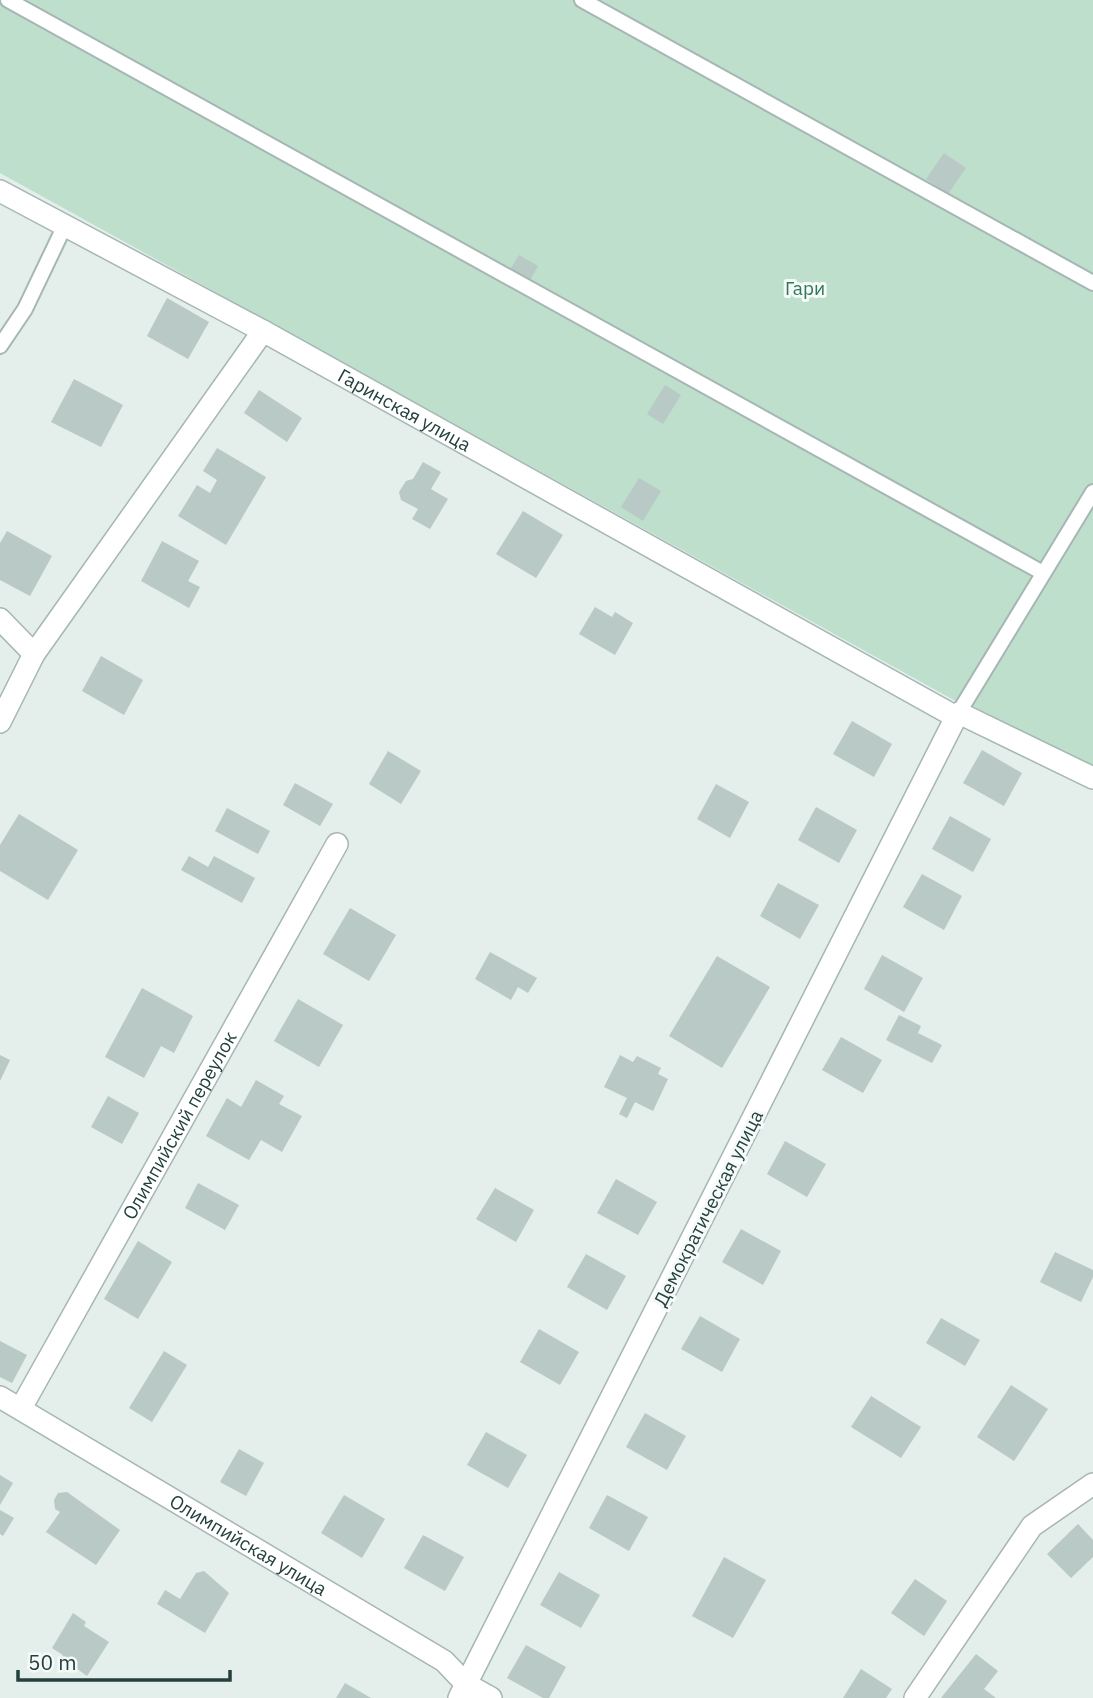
<svg xmlns="http://www.w3.org/2000/svg" width="1093" height="1698" viewBox="0 0 1093 1698" font-family="'IBM Plex Sans',sans-serif">
	<style>
		.green { fill: #bddfcc }
		.building { fill: #b9c9c5 }
		.lines { fill: none; stroke-linecap: round; stroke-linejoin: round }
		.lane-casing { stroke: #a6b6b4; stroke-width: 18 }
		.street-casing { stroke: #a6b6b4; stroke-width: 24 }
		.lane { stroke: #fff; stroke-width: 14 }
		.street { stroke: #fff; stroke-width: 21 }
		.labels { text-anchor: middle; stroke-width: 6; stroke-linejoin: round; paint-order: stroke }
		.park-label { font-size: 19px; fill: #2c7857; stroke: #f5faf8 }
		.street-label { font-size: 19px; fill: #23403e; stroke: #f5faf8 }
	</style>
	<rect width="100%" height="100%" fill="#e4eeeb"/>
	<polygon class="green" points="0,0 1093,0 1093,777 0,173"/>
	<g class="building">
		<polygon points="944,153 966,168 948,194 926,179"/>
		<polygon points="519,255 538,266 529,282 509,271"/>
		<polygon points="167,298 209,322 188,359 147,336"/>
		<polygon points="74,379 123,405 101,447 51,422"/>
		<polygon points="665,385 681,395 663,424 647,414"/>
		<polygon points="259,390 302,418 287,442 244,413"/>
		<polygon points="217,448 266,477 226,545 178,516 197,485 210,493 217,480 203,471"/>
		<polygon points="423,462 441,472 431,489 448,499 430,529 412,519 418,509 401,500 399,492 406,481 413,479"/>
		<polygon points="639,478 661,491 643,521 621,507"/>
		<polygon points="523,511 563,535 536,578 496,554"/>
		<polygon points="7,531 52,556 30,596 0,580 0,543"/>
		<polygon points="162,541 199,561 188,581 200,587 189,608 141,581"/>
		<polygon points="595,607 612,617 615,612 633,623 615,655 579,634"/>
		<polygon points="101,656 143,680 124,715 82,691"/>
		<polygon points="852,721 892,744 874,777 833,754"/>
		<polygon points="982,750 1022,773 1004,806 963,783"/>
		<polygon points="388,751 421,771 401,804 369,784"/>
		<polygon points="295,783 333,804 320,826 283,805"/>
		<polygon points="716,784 749,802 730,838 697,819"/>
		<polygon points="816,807 857,830 839,863 798,840"/>
		<polygon points="227,808 270,831 258,854 215,831"/>
		<polygon points="19,814 78,850 48,900 0,871 0,845"/>
		<polygon points="950,816 991,839 973,872 932,849"/>
		<polygon points="189,856 208,867 214,856 255,878 242,903 181,870"/>
		<polygon points="922,874 962,896 944,930 903,907"/>
		<polygon points="778,883 819,905 800,939 760,916"/>
		<polygon points="350,908 396,935 369,981 323,954"/>
		<polygon points="490,952 537,978 528,993 518,987 511,1000 475,979"/>
		<polygon points="882,955 923,978 904,1012 864,989"/>
		<polygon points="717,956 770,987 722,1068 669,1036"/>
		<polygon points="142,988 193,1016 174,1053 161,1046 144,1078 105,1057"/>
		<polygon points="298,999 343,1025 319,1067 274,1041"/>
		<polygon points="899,1015 921,1026 918,1033 942,1045 932,1063 886,1040"/>
		<polygon points="841,1037 882,1060 863,1093 822,1070"/>
		<polygon points="0,1055 10,1060 0,1081"/>
		<polygon points="620,1055 633,1062 637,1056 661,1068 658,1074 668,1079 653,1111 635,1102 627,1118 619,1114 627,1098 604,1087"/>
		<polygon points="256,1080 284,1096 279,1104 302,1116 282,1152 261,1140 249,1160 206,1136 227,1098 241,1107"/>
		<polygon points="108,1096 139,1113 122,1144 91,1127"/>
		<polygon points="785,1141 826,1164 807,1197 767,1174"/>
		<polygon points="616,1179 657,1202 638,1235 597,1213"/>
		<polygon points="198,1183 239,1205 225,1230 185,1208"/>
		<polygon points="495,1188 534,1210 516,1242 476,1219"/>
		<polygon points="741,1229 781,1251 763,1285 722,1262"/>
		<polygon points="138,1241 172,1262 138,1319 104,1299"/>
		<polygon points="1055,1252 1093,1270 1093,1277 1081,1302 1040,1282"/>
		<polygon points="586,1254 626,1276 607,1310 567,1287"/>
		<polygon points="700,1316 740,1339 722,1372 681,1349"/>
		<polygon points="941,1318 980,1340 965,1366 926,1343"/>
		<polygon points="539,1329 579,1352 560,1385 520,1362"/>
		<polygon points="0,1341 27,1355 12,1383 0,1377"/>
		<polygon points="164,1351 187,1365 152,1422 129,1408"/>
		<polygon points="1011,1385 1048,1409 1014,1461 977,1437"/>
		<polygon points="871,1396 921,1427 901,1458 851,1427"/>
		<polygon points="645,1413 686,1436 667,1470 626,1447"/>
		<polygon points="486,1432 527,1455 508,1488 467,1465"/>
		<polygon points="239,1449 264,1463 246,1496 220,1482"/>
		<polygon points="0,1475 13,1483 0,1505"/>
		<polygon points="67,1492 120,1530 96,1565 46,1532 60,1512 55,1509 54,1500 58,1493"/>
		<polygon points="344,1495 385,1519 362,1558 321,1533"/>
		<polygon points="607,1495 648,1517 629,1551 589,1528"/>
		<polygon points="0,1510 14,1518 3,1536 0,1534"/>
		<polygon points="1078,1524 1093,1540 1093,1557 1071,1578 1047,1554"/>
		<polygon points="423,1535 464,1557 445,1591 404,1568"/>
		<polygon points="724,1557 766,1580 733,1638 692,1616"/>
		<polygon points="204,1571 229,1593 205,1633 157,1604 165,1590 180,1599 196,1573"/>
		<polygon points="559,1572 600,1595 581,1628 540,1605"/>
		<polygon points="915,1579 947,1601 924,1636 891,1613"/>
		<polygon points="73,1613 86,1622 84,1626 109,1642 87,1676 76,1668 66,1673 60,1669 59,1662 63,1655 52,1648"/>
		<polygon points="526,1645 566,1667 549,1698 543,1698 507,1678"/>
		<polygon points="976,1654 998,1671 984,1689 996,1698 941,1698"/>
		<polygon points="861,1669 892,1689 886,1698 843,1698"/>
		<polygon points="345,1683 371,1698 336,1698"/>
	</g>
	<g class="lines">
		<g class="lane-casing">
			<g id="lane">
				<polyline points="8,0 1043,573"/>
				<polyline points="582,0 1093,283"/>
				<polyline points="0,346 25,309 66,223"/>
				<polyline points="956,717 1093,492"/>
			</g>
		</g>
		<g class="street-casing">
			<g id="street">
				<polyline points="0,191 263,331"/>
				<polyline points="0,619 34,654"/>
				<polyline points="959,713 1093,778"/>
				<path id="s1" d="M0,722l34,-68 229,-323 693,386 -497,981"/>
				<path id="s2" d="M0,1397l444,264 22,23 25,14"/>
				<path id="s3" d="M21,1408l316,-564"/>
				<polyline points="915,1698 1032,1526 1093,1484"/>
			</g>
		</g>
		<use href="#lane" class="lane"/>
		<use href="#street" class="street"/>
	</g>
	<g class="labels">
		<g class="park-label">
			<text x="805" y="295">Гари</text>
		</g>
		<g class="street-label">
			<text dy="7" stroke="none"><textPath href="#s1" startOffset="634">Гаринская улица</textPath></text>
			<text dy="7" stroke="none"><textPath href="#s3" startOffset="324">Олимпийский переулок</textPath></text>
			<text transform="translate(708 1208) rotate(-63)" y="7">Демократическая улица</text>
			<text dy="7" stroke="none"><textPath href="#s2" startOffset="289">Олимпийская улица</textPath></text>
		</g>
	</g>
	<path d="M18 1670v10h212v-10" fill="none" stroke="#23403e" stroke-width="3.5"/>
	<text x="28" y="1670" font-size="21" fill="#23403e" stroke="#f5faf8" stroke-width="5" paint-order="stroke">50 m</text>
</svg>
